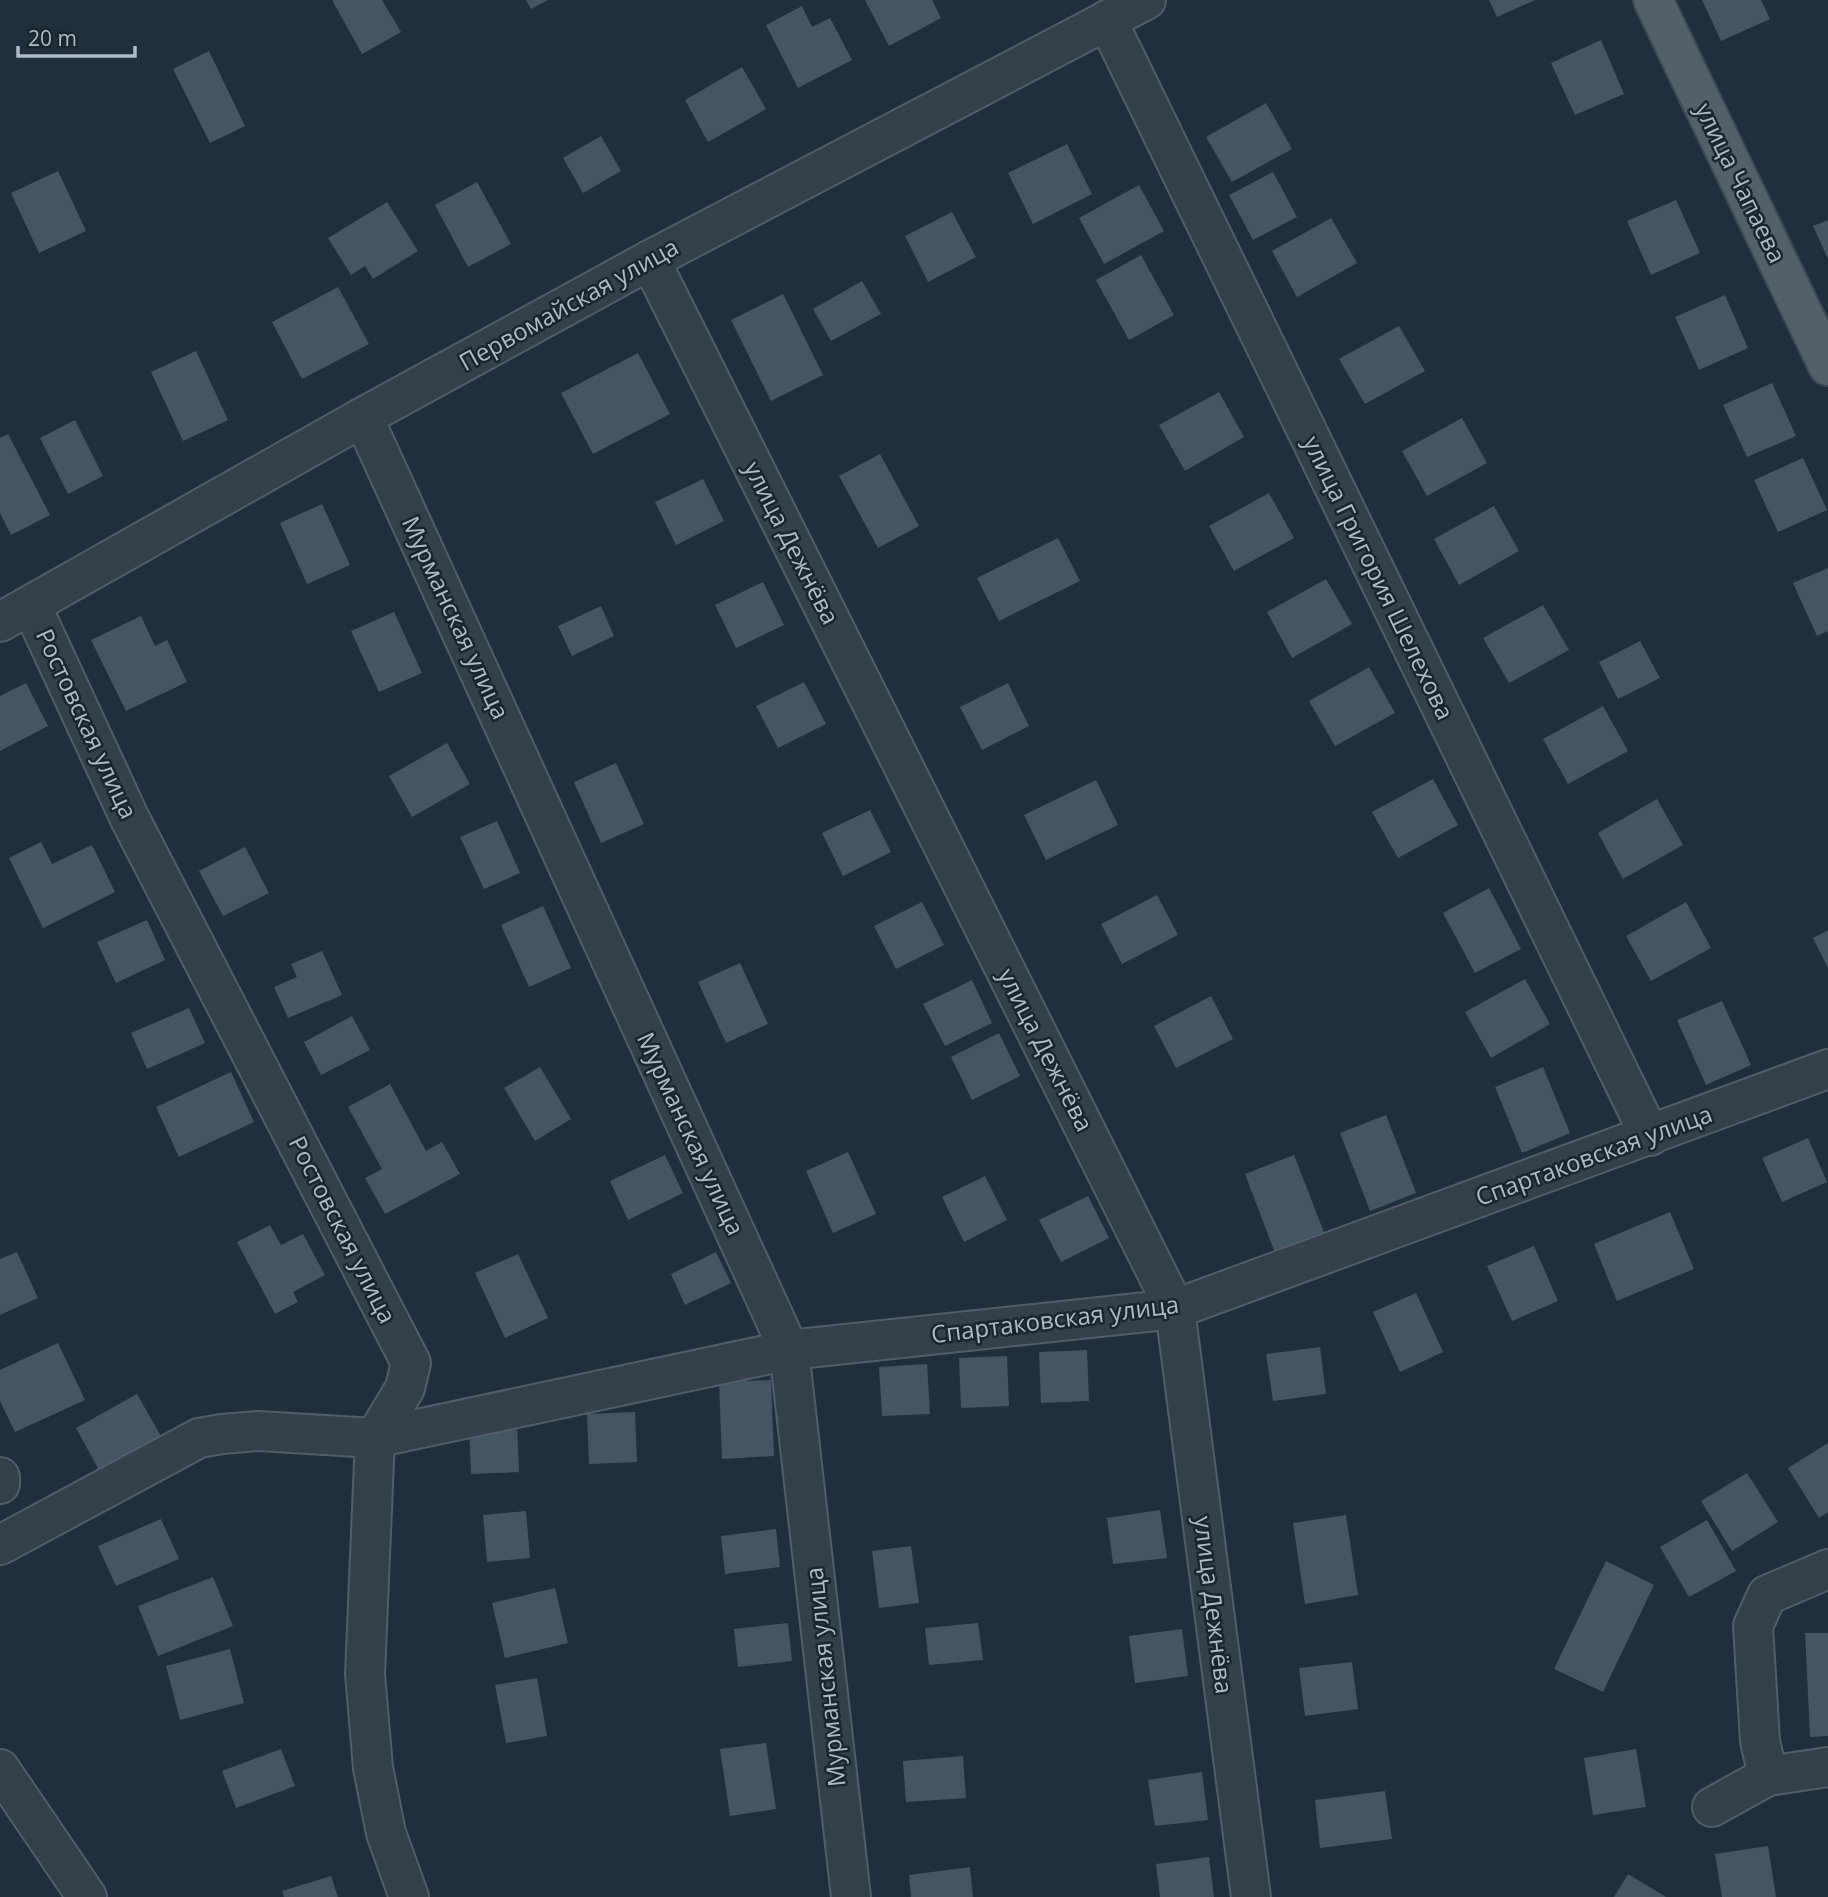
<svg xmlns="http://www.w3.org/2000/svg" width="1828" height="1897" viewBox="0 0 1828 1897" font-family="'Open Sans',sans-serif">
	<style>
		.building { fill: #445563 }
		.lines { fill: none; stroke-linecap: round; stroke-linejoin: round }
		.minor-casing { stroke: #525e69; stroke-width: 42 }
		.major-casing { stroke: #3d4a55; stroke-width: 42 }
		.minor { stroke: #34414c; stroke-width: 38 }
		.major { stroke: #52606c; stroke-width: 38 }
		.labels { text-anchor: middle; stroke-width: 5; stroke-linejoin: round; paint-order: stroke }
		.street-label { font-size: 24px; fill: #afbbc8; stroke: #192630 }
	</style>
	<rect width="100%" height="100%" fill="#202f3c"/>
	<g class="building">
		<polygon points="332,0 382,0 401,32 362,54"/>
		<polygon points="526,0 548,0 531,9"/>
		<polygon points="865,0 932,0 941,18 889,46"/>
		<polygon points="1489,0 1535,0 1497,17"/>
		<polygon points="1702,0 1761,0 1770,19 1721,41"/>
		<polygon points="802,6 812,27 830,18 852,60 798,88 766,25"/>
		<polygon points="1601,40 1624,94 1575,115 1551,63"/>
		<polygon points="209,51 245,126 210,143 173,69"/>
		<polygon points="742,67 766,109 708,142 685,100"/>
		<polygon points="1266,103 1292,149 1232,182 1206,137"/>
		<polygon points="601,136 621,171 583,193 563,158"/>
		<polygon points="1067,144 1092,194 1033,224 1008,173"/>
		<polygon points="58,171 86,231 39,253 11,193"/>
		<polygon points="1273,172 1297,217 1253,240 1229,195"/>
		<polygon points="477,182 511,244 468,267 435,205"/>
		<polygon points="1139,185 1164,231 1104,264 1079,218"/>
		<polygon points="1676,200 1700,253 1651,275 1627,221"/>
		<polygon points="387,202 418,251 373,279 365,266 351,275 328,238"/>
		<polygon points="952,212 976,257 928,282 905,236"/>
		<polygon points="1331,218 1357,263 1297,297 1272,251"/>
		<polygon points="1828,220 1828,259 1813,226"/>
		<polygon points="1141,255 1174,315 1129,340 1096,280"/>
		<polygon points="862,281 881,314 831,341 813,309"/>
		<polygon points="338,287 369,344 302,379 272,322"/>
		<polygon points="783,294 823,375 771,401 731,320"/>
		<polygon points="1725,295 1748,348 1699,370 1675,317"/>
		<polygon points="1399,326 1425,371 1365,404 1339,359"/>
		<polygon points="196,351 228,420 183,441 151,372"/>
		<polygon points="638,353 670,414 593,454 561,393"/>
		<polygon points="1772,383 1796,436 1747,457 1723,405"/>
		<polygon points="1219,392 1244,437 1185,471 1159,425"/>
		<polygon points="1462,418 1487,463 1427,496 1402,451"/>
		<polygon points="75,420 103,476 68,494 40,438"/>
		<polygon points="8,434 50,515 11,535 0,513 0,438"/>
		<polygon points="880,454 919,526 878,548 839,476"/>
		<polygon points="1803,458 1827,510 1778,532 1754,480"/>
		<polygon points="703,479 724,521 676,545 655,502"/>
		<polygon points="1269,493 1294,538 1234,571 1209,526"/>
		<polygon points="322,504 350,565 307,584 280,523"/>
		<polygon points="1494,506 1519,551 1459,585 1434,539"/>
		<polygon points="1058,538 1080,581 999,621 977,578"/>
		<polygon points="1828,568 1828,631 1817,636 1793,583"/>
		<polygon points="1326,579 1352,624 1292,658 1267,612"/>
		<polygon points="763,582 784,625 736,648 715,605"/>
		<polygon points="1543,605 1569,650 1509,683 1483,638"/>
		<polygon points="601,606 614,636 572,656 558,626"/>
		<polygon points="394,612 422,673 379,692 351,631"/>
		<polygon points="141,616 155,646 167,640 187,682 126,711 91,640"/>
		<polygon points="1640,641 1660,678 1618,699 1599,662"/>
		<polygon points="1369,667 1395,713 1335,746 1309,701"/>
		<polygon points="804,682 826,724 778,748 756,706"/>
		<polygon points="26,683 48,726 0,751 0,696"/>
		<polygon points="1008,683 1029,726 982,750 960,707"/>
		<polygon points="1603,706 1628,751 1568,784 1543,739"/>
		<polygon points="447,743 470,784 412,817 389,776"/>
		<polygon points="616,763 644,824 601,843 574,782"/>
		<polygon points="1433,779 1458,825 1398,858 1372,812"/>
		<polygon points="1096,780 1118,825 1046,860 1024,815"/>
		<polygon points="1657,799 1683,845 1623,879 1598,833"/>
		<polygon points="870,810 891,852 843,876 822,833"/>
		<polygon points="497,821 520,873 484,889 460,837"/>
		<polygon points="41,842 52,864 92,845 115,892 43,928 9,858"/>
		<polygon points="245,847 269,893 223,916 199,871"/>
		<polygon points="1489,888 1521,949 1475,973 1443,913"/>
		<polygon points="1157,895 1178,935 1122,964 1101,924"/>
		<polygon points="922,902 944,945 896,969 874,926"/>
		<polygon points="1686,902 1711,948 1651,981 1626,936"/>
		<polygon points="543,906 571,968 529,987 501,925"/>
		<polygon points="147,920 165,960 116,983 97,942"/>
		<polygon points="1828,930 1828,968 1813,938"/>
		<polygon points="322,951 342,995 288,1018 274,987 297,977 291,964"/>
		<polygon points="740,963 768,1024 726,1043 698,982"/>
		<polygon points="1525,979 1550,1024 1491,1058 1465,1012"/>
		<polygon points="972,980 992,1023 945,1046 923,1004"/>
		<polygon points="1211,996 1233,1039 1176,1068 1154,1026"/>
		<polygon points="1722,1001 1751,1065 1706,1085 1677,1020"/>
		<polygon points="189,1008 205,1043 147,1069 131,1033"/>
		<polygon points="352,1016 370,1050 321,1075 304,1042"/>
		<polygon points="999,1033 1020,1076 972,1100 951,1057"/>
		<polygon points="540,1067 571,1119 535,1141 504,1088"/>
		<polygon points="1543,1067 1570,1133 1522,1153 1495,1087"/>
		<polygon points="231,1072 254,1122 179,1157 156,1107"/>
		<polygon points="390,1084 426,1151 442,1142 460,1174 385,1214 365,1178 382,1169 348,1107"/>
		<polygon points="1386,1115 1416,1193 1370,1211 1340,1133"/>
		<polygon points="1808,1138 1827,1182 1782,1202 1762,1158"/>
		<polygon points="848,1152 876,1214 833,1233 806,1171"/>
		<polygon points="665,1155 683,1193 628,1220 610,1181"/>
		<polygon points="1294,1155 1325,1235 1275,1253 1245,1174"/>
		<polygon points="985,1176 1007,1220 964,1242 942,1197"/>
		<polygon points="1088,1196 1109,1238 1061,1262 1039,1220"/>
		<polygon points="1670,1212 1694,1269 1617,1301 1594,1244"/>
		<polygon points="270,1225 281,1245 303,1234 325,1275 293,1292 298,1302 275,1314 237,1242"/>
		<polygon points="1534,1246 1558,1301 1512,1321 1487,1266"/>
		<polygon points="17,1252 38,1298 0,1315 0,1259"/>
		<polygon points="716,1252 731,1283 685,1305 671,1274"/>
		<polygon points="518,1254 548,1318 505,1338 475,1273"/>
		<polygon points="1416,1293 1443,1352 1400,1372 1373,1312"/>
		<polygon points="58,1343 85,1400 15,1432 0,1401 0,1370"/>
		<polygon points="1320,1347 1326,1394 1273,1401 1266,1354"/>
		<polygon points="1087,1350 1089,1401 1041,1403 1039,1352"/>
		<polygon points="1007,1356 1009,1406 961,1408 959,1358"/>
		<polygon points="927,1364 930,1414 882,1416 879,1367"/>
		<polygon points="771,1380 774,1456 722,1459 719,1382"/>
		<polygon points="137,1394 162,1438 100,1472 76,1428"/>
		<polygon points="635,1412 637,1462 589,1464 587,1414"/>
		<polygon points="517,1422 519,1472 471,1474 469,1424"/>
		<polygon points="1828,1443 1828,1512 1819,1518 1788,1468"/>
		<polygon points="1747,1473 1778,1522 1732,1551 1701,1501"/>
		<polygon points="1160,1510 1167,1558 1113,1564 1107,1518"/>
		<polygon points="526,1511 530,1558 487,1562 483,1515"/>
		<polygon points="1346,1515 1358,1595 1305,1604 1293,1523"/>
		<polygon points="161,1519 179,1559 116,1586 98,1546"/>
		<polygon points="1707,1520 1736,1571 1689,1597 1660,1547"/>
		<polygon points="776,1529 780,1567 725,1574 721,1536"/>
		<polygon points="911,1546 919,1603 879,1608 872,1551"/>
		<polygon points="1606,1561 1654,1585 1603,1692 1554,1669"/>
		<polygon points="213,1577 233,1626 158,1656 138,1606"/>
		<polygon points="555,1588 568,1643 505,1658 492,1603"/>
		<polygon points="788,1623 792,1661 738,1667 734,1629"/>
		<polygon points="978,1623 983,1660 929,1665 925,1628"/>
		<polygon points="1182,1629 1188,1676 1135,1683 1129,1636"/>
		<polygon points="1805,1633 1828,1633 1828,1736 1810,1737"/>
		<polygon points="230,1649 244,1703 180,1720 166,1666"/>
		<polygon points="1352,1662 1358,1709 1305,1716 1299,1668"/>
		<polygon points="537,1678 547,1736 506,1743 495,1685"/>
		<polygon points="766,1743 776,1809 730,1816 720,1749"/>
		<polygon points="281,1749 295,1786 236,1808 222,1771"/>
		<polygon points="1636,1749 1646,1807 1593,1815 1584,1758"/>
		<polygon points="963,1756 966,1798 906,1802 903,1761"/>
		<polygon points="1202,1772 1208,1820 1155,1826 1148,1780"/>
		<polygon points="1385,1791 1392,1839 1320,1848 1315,1800"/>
		<polygon points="1768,1846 1776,1897 1722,1897 1715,1854"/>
		<polygon points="1209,1857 1214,1897 1160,1897 1156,1864"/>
		<polygon points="970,1867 973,1897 911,1897 909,1875"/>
		<polygon points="1628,1874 1666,1897 1614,1897"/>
		<polygon points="331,1876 338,1897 284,1897 282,1891"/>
	</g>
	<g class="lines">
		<g class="minor-casing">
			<g id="minor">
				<polyline points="1107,20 1650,1136"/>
				<polyline points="650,260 1175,1309 1251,1897"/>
				<polyline points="363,417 789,1350 851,1897"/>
				<polyline points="31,605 130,819 411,1363 405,1388 375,1438 365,1674 373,1768 386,1833 409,1897"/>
				<polyline points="0,622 363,417 650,260 1146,0"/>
				<polyline points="0,1477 0,1484"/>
				<polyline points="0,1545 199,1438 222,1434 258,1431 375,1438 789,1350 1175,1309 1828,1069"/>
				<polyline points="1828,1569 1767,1595 1753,1626 1760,1741 1768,1776 1828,1767"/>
				<polyline points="0,1769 87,1897"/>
				<polyline points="1712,1807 1768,1776"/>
			</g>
		</g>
		<g class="major-casing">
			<polyline id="major" points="1653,0 1828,366"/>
		</g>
		<use href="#minor" class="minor"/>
		<use href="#major" class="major"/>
	</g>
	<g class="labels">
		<g class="street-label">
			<text transform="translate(1740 183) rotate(64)" y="8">улица Чапаева</text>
			<text transform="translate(569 305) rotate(-29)" y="8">Первомайская улица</text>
			<text transform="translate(791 543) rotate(63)" y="8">улица Дежнёва</text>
			<text transform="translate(1378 578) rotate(64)" y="8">улица Григория Шелехова</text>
			<text transform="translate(455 618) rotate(65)" y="8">Мурманская улица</text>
			<text transform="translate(86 724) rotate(65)" y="8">Ростовская улица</text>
			<text transform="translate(1045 1050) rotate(63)" y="8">улица Дежнёва</text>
			<text transform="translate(690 1134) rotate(65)" y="8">Мурманская улица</text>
			<text transform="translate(1594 1156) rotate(-20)" y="8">Спартаковская улица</text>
			<text transform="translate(342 1230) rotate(63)" y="8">Ростовская улица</text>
			<text transform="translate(1055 1320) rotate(-7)" y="8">Спартаковская улица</text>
			<text transform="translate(1213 1605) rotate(83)" y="8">улица Дежнёва</text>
			<text transform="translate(826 1677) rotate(-96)" y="8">Мурманская улица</text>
		</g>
	</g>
	<path d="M18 46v10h117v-10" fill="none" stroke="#afbbc8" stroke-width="3.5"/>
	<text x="28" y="46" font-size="21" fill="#afbbc8" stroke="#192630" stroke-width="5" paint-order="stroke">20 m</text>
</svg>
